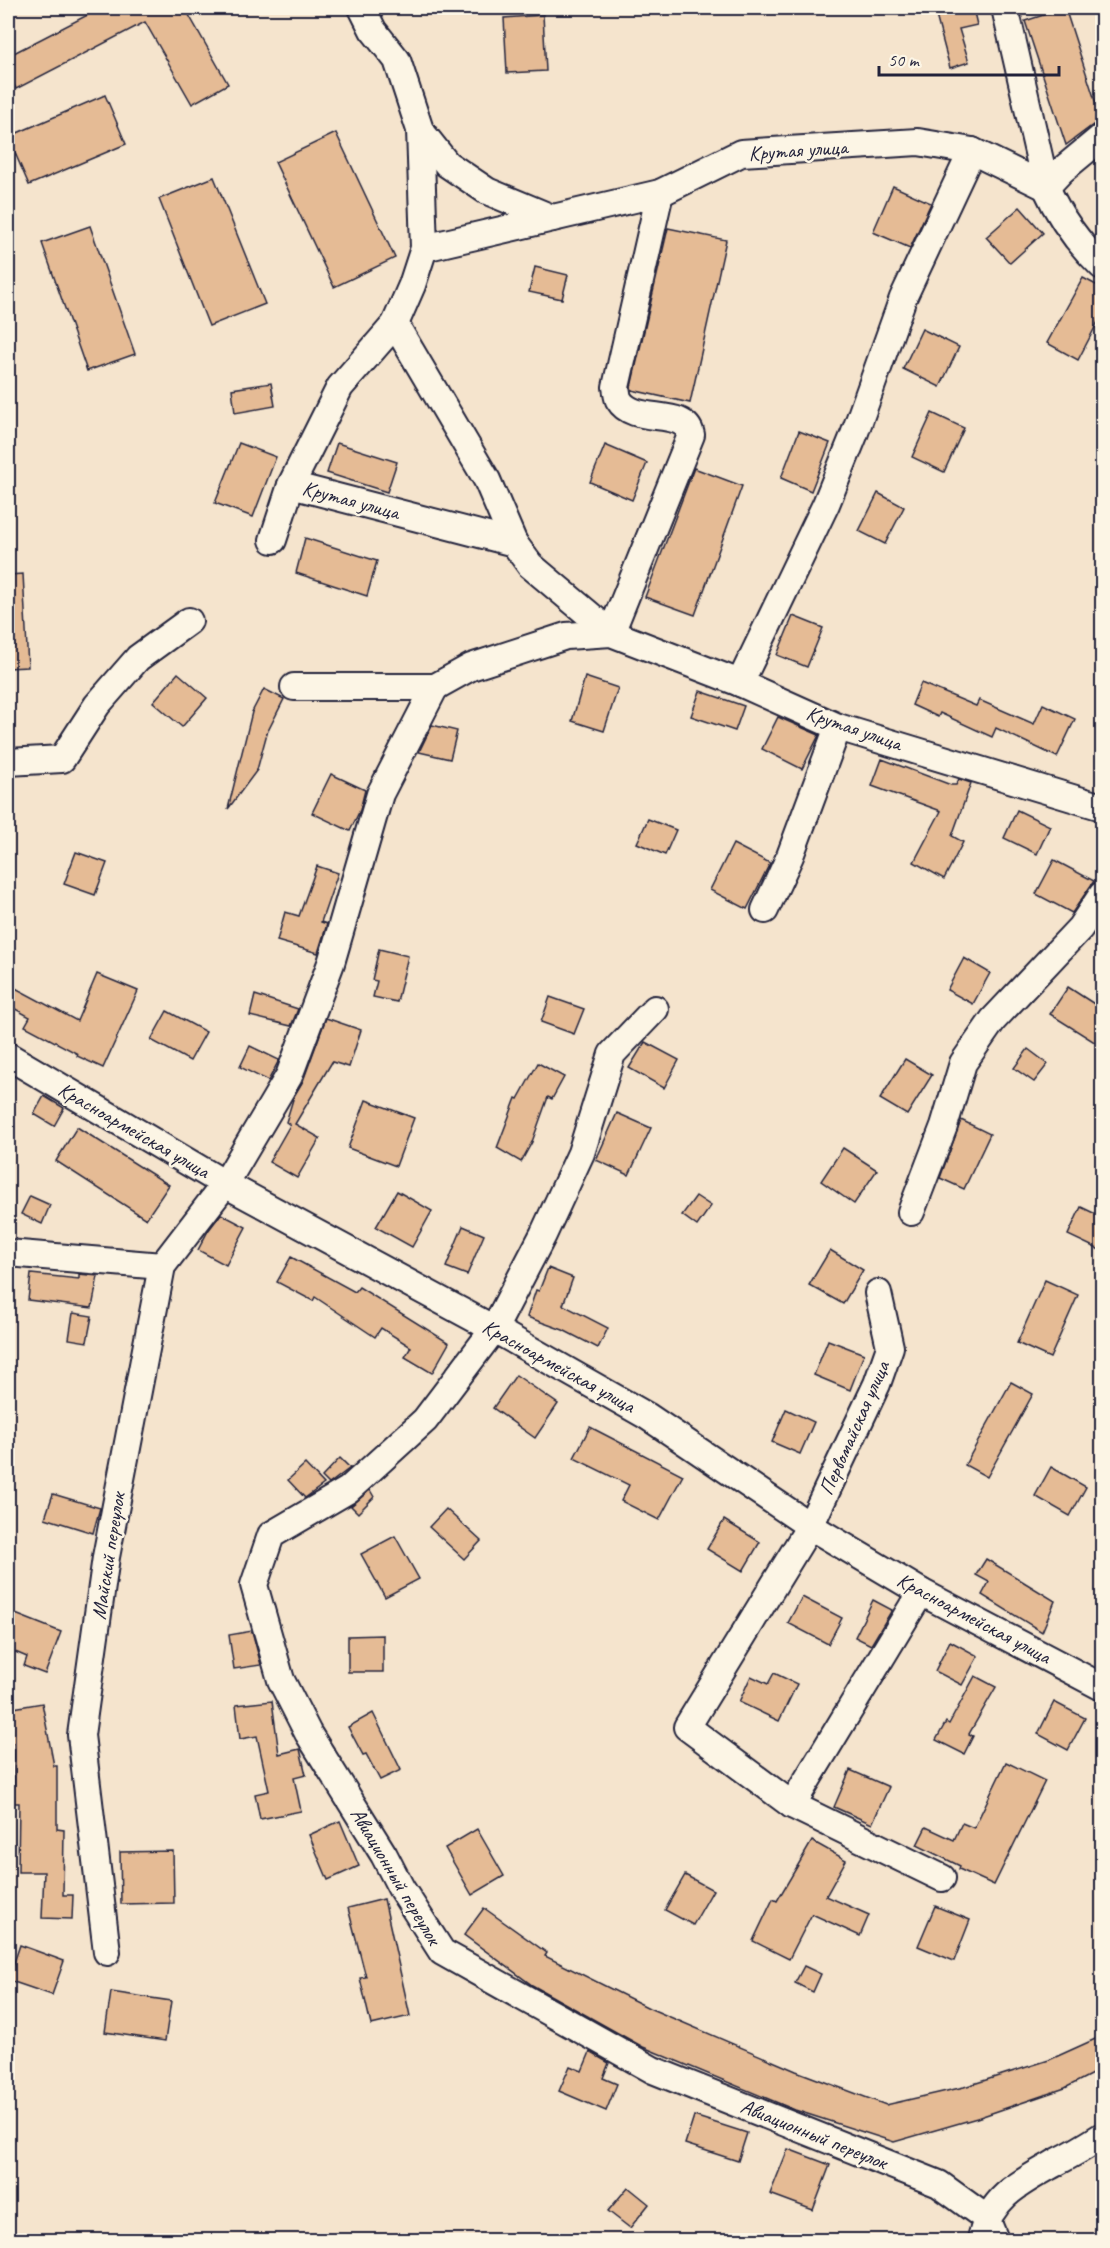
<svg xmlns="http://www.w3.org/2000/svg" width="1110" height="2248" viewBox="0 0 1110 2248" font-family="Caveat,sans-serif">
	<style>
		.building { fill: #e5bb95; stroke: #22223b; stroke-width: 1.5 }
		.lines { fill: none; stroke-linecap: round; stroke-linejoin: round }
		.minor-casing { stroke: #22223b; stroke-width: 30 }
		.minor { stroke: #fcf5e5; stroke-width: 26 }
		.labels { text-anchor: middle; stroke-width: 5; stroke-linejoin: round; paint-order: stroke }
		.street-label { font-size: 21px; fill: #22223b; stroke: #fcf5e5 }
	</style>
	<rect width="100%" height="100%" fill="#f5e4cd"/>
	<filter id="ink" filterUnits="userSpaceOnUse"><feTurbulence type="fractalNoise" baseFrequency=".0167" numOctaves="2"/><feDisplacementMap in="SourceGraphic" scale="12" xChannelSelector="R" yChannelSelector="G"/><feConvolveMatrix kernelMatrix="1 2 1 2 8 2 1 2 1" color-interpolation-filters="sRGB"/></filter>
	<g filter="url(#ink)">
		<g class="building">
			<polygon points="101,8 185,8 228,84 192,104 145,22 16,89 8,72 8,56"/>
			<polygon points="934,8 973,8 977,25 959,29 969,62 950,68"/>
			<polygon points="1065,8 1102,122 1093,125 1066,145 1025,21"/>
			<polygon points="543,15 546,71 507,73 504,18"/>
			<polygon points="105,95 126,144 29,185 8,137"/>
			<polygon points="336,133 395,258 334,287 275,162"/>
			<polygon points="214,177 265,304 209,326 159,199"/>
			<polygon points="893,186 931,203 910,248 873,232"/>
			<polygon points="1020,207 1043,233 1010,263 986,237"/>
			<polygon points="90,226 135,354 87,371 42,243"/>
			<polygon points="668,228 726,240 690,403 632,390 631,387"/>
			<polygon points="535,267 568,275 562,299 529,292"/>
			<polygon points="1083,278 1102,288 1102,314 1078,360 1047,343"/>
			<polygon points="922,329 959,347 940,387 903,369"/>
			<polygon points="271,383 275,406 235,413 232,389"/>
			<polygon points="932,413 964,428 944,472 912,457"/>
			<polygon points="799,431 830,443 811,491 781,478"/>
			<polygon points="239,443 276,457 253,517 215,503"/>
			<polygon points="337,443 397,462 387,492 327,473"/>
			<polygon points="605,445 647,463 632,500 590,482"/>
			<polygon points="694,468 742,486 695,615 645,597"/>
			<polygon points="878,493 904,507 885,544 859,531"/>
			<polygon points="305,538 377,561 367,596 296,573"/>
			<polygon points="23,574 28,667 8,668 8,575"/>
			<polygon points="793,616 823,628 807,667 777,655"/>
			<polygon points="178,673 207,698 182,727 153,702"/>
			<polygon points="585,677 618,688 604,731 572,721"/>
			<polygon points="921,683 976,706 979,700 1034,724 1043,704 1075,719 1057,757 996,728 992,737 940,713 938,717 912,705"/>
			<polygon points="264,689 284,699 267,733 257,770 228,809 252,712"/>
			<polygon points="700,691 744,706 735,731 691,716"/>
			<polygon points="778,717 819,735 802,769 762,749"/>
			<polygon points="432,725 457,731 450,759 419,752"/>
			<polygon points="882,759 951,785 956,785 959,779 971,783 952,836 963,842 944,879 914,862 941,811 872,786"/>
			<polygon points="331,774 365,790 360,810 350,831 312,813"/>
			<polygon points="1017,810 1050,826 1037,854 1004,838"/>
			<polygon points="648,819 676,830 665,855 637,843"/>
			<polygon points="733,844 770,863 747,909 710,890"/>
			<polygon points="76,852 107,863 95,895 64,884"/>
			<polygon points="1054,860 1094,881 1072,913 1036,894"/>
			<polygon points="317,866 338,873 321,922 327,924 318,953 277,941 285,912 299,916"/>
			<polygon points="379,949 408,956 397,1002 373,997 377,981 372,980"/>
			<polygon points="964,958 990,973 973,1004 947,990"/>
			<polygon points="97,974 138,991 103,1068 77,1056 78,1054 25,1026 30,1017 8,1005 8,984 77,1021"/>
			<polygon points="1068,987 1102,1009 1102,1033 1096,1043 1050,1014"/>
			<polygon points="255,995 298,1009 291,1026 250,1016"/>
			<polygon points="550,997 584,1009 574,1034 541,1022"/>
			<polygon points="167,1011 206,1032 190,1061 151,1040"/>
			<polygon points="326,1018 361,1030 349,1067 332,1062 295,1124 320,1138 297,1178 269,1162 290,1125 286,1122 294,1096 303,1081"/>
			<polygon points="645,1042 679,1060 664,1088 629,1068"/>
			<polygon points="250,1046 279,1060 268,1081 240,1067"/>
			<polygon points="1028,1049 1048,1064 1034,1082 1014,1068"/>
			<polygon points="905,1059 932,1075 907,1115 880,1099"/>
			<polygon points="538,1063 564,1077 552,1099 548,1097 532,1142 521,1162 497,1148 516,1098 518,1099"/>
			<polygon points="44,1096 64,1108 54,1126 34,1114"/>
			<polygon points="366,1100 414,1118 396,1166 348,1148"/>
			<polygon points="617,1113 651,1128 629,1175 596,1160"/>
			<polygon points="961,1120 990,1134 964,1189 940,1178"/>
			<polygon points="77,1127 169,1185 146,1219 56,1161"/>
			<polygon points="843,1148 877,1170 854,1204 821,1181"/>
			<polygon points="397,1191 432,1211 412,1247 376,1227"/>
			<polygon points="30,1196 50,1205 42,1224 21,1214"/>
			<polygon points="696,1196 711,1206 697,1226 682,1215"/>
			<polygon points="1081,1207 1102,1217 1102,1251 1068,1235"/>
			<polygon points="221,1214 246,1227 226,1265 198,1250 208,1231"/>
			<polygon points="463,1226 484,1235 467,1275 446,1267"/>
			<polygon points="830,1250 863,1270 843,1304 809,1285"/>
			<polygon points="291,1257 355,1292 359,1287 449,1343 432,1373 405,1357 411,1347 381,1328 375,1337 315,1297 313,1301 277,1282"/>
			<polygon points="548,1268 573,1278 563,1305 608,1328 598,1348 563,1330 527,1317 536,1290 539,1291"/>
			<polygon points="31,1274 79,1279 79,1274 98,1276 92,1308 28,1300"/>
			<polygon points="1045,1280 1078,1295 1050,1358 1017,1343"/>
			<polygon points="73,1313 92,1316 87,1342 69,1339"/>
			<polygon points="828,1340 864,1354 850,1390 814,1375"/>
			<polygon points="516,1375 558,1404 535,1438 493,1408"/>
			<polygon points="1011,1382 1033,1394 987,1477 965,1465"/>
			<polygon points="786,1409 814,1422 800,1454 772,1442"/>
			<polygon points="590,1427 683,1475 659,1520 621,1501 629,1485 574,1458"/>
			<polygon points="340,1458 350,1468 329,1484 322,1477"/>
			<polygon points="305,1464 324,1484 305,1498 288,1480"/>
			<polygon points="1051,1467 1086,1487 1070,1516 1035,1496"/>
			<polygon points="370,1490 374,1497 358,1513 351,1506"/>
			<polygon points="53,1494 100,1508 93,1533 45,1518"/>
			<polygon points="446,1509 481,1541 464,1559 429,1527"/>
			<polygon points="724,1520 760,1542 743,1571 707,1549"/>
			<polygon points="395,1536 419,1579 385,1597 361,1554"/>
			<polygon points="986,1559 1055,1601 1042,1632 982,1595 989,1582 976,1575"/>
			<polygon points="802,1597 842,1618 828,1644 788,1623"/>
			<polygon points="873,1600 892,1610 871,1645 855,1637"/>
			<polygon points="8,1611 61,1632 45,1674 24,1666 27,1657 8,1649"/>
			<polygon points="252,1631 261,1665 234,1669 229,1635"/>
			<polygon points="383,1635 383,1672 348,1672 348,1636"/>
			<polygon points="950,1641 978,1656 962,1685 935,1671"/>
			<polygon points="774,1673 797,1684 779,1721 739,1702 751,1676 768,1684"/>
			<polygon points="975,1676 996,1687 969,1734 973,1736 964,1754 936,1740 946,1722 949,1724"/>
			<polygon points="272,1701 279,1754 300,1749 306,1775 294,1778 301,1811 260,1819 255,1794 269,1791 257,1736 240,1739 236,1705"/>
			<polygon points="1054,1702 1085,1718 1068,1750 1038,1734"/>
			<polygon points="42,1703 54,1766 57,1766 57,1829 64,1830 63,1895 73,1895 72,1919 42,1918 44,1872 18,1872 19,1803 14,1803 14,1743 8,1744 8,1709"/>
			<polygon points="373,1713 401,1770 380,1780 366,1754 363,1755 348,1727"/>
			<polygon points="1006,1762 1045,1781 994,1885 959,1869 960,1866 917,1845 926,1827 954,1840 962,1823 974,1828"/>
			<polygon points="850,1770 889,1787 872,1824 834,1807"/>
			<polygon points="340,1821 359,1866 328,1880 309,1835"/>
			<polygon points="477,1829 504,1876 472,1895 445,1848"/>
			<polygon points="812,1841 846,1860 826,1896 869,1915 860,1936 812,1914 789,1959 753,1941 773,1899 777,1901"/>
			<polygon points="173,1851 174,1903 121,1904 120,1852"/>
			<polygon points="685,1875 713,1890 693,1925 665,1910"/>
			<polygon points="384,1899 410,2016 371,2025 360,1978 366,1977 348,1908"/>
			<polygon points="935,1906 970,1920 954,1961 918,1946"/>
			<polygon points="484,1908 547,1953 545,1956 649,2008 796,2071 886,2105 964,2087 1049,2060 1102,2036 1102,2069 1065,2088 977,2118 894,2142 795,2110 643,2047 532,1985 464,1935"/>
			<polygon points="20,1945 64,1961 52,1995 8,1980"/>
			<polygon points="804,1966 821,1974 813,1992 795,1983"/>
			<polygon points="111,1992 171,2001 165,2041 105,2032"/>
			<polygon points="590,2052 609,2063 603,2078 617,2084 606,2111 559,2091 570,2066 582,2071"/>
			<polygon points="694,2116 747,2133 738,2161 685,2144"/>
			<polygon points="788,2149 830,2165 813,2210 770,2194"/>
			<polygon points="628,2187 649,2204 630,2228 608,2211"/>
		</g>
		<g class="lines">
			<g class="minor-casing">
				<g id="minor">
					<polyline points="362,8 373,30 397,60 420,130 447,164 487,191 552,218"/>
					<path d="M1005,8l41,179c13,29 33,57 56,79"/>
					<path d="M420,130l4,118 -12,37 -17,39 -55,63 -49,98 223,58 16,22 81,68 80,-198c-6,-29 -57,-9 -72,-35 -2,-3 -2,-9 -3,-13l44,-194"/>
					<polyline points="1046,187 1061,171 1102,137"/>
					<polyline points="424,248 660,193 741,153 918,142 972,151 1046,187"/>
					<polyline points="395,324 487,480 514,543"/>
					<polyline points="273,540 291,485"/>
					<polyline points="740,683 826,504 854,435 903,298 972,151"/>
					<polyline points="294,687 435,687 471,667 566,636 611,633 740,683 838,727 1102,807"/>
					<polyline points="8,762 62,759 97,705 138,658 189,621"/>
					<polyline points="765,910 790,856 838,727"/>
					<polyline points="655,1009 612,1054 581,1153 543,1235 494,1329 425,1420 348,1490 271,1535 254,1585 281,1680 308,1733 384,1855 401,1888 442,1952 653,2070 939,2184 986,2218 995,2240"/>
					<polyline points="8,1056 225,1184 494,1329 647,1416 810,1526 921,1592 1102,1687"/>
					<polyline points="911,1212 944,1126 963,1063 993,1020 1080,928 1102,895"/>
					<polyline points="8,1253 162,1266"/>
					<polyline points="878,1293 890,1347 877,1384 810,1526 687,1727 792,1805 942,1878"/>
					<polyline points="792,1805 921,1592"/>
					<polyline points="107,1952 81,1735 106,1557 162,1266 225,1184 289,1076 331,963 380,794 435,687"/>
					<path d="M982,2235c11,-41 41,-53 75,-73 16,-8 31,-17 45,-26"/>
				</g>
			</g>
			<use href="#minor" class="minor"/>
		</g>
	</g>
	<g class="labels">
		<g class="street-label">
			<text transform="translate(798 150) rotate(-4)" y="7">Крутая улица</text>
			<text transform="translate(351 500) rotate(15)" y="7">Крутая улица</text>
			<text transform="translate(854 728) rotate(19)" y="7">Крутая улица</text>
			<text transform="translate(134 1130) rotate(30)" y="7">Красноармейская улица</text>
			<text transform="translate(559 1366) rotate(29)" y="7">Красноармейская улица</text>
			<text transform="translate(854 1428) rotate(-66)" y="7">Первомайская улица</text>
			<text transform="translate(108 1556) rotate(-81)" y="7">Майский переулок</text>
			<text transform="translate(974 1618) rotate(28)" y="7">Красноармейская улица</text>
			<text transform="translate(396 1876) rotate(59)" y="7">Авиационный переулок</text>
			<text transform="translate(814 2134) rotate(22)" y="7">Авиационный переулок</text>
		</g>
	</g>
	<rect width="1110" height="2248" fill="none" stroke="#fcf5e5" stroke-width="30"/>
	<rect x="15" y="15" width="1080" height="2218" fill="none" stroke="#22223b" stroke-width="2" filter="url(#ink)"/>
	<path d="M879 66v9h180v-9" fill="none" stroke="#22223b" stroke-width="3"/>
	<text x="888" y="66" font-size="18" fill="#22223b" stroke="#fcf5e5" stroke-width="4.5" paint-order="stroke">50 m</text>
</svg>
